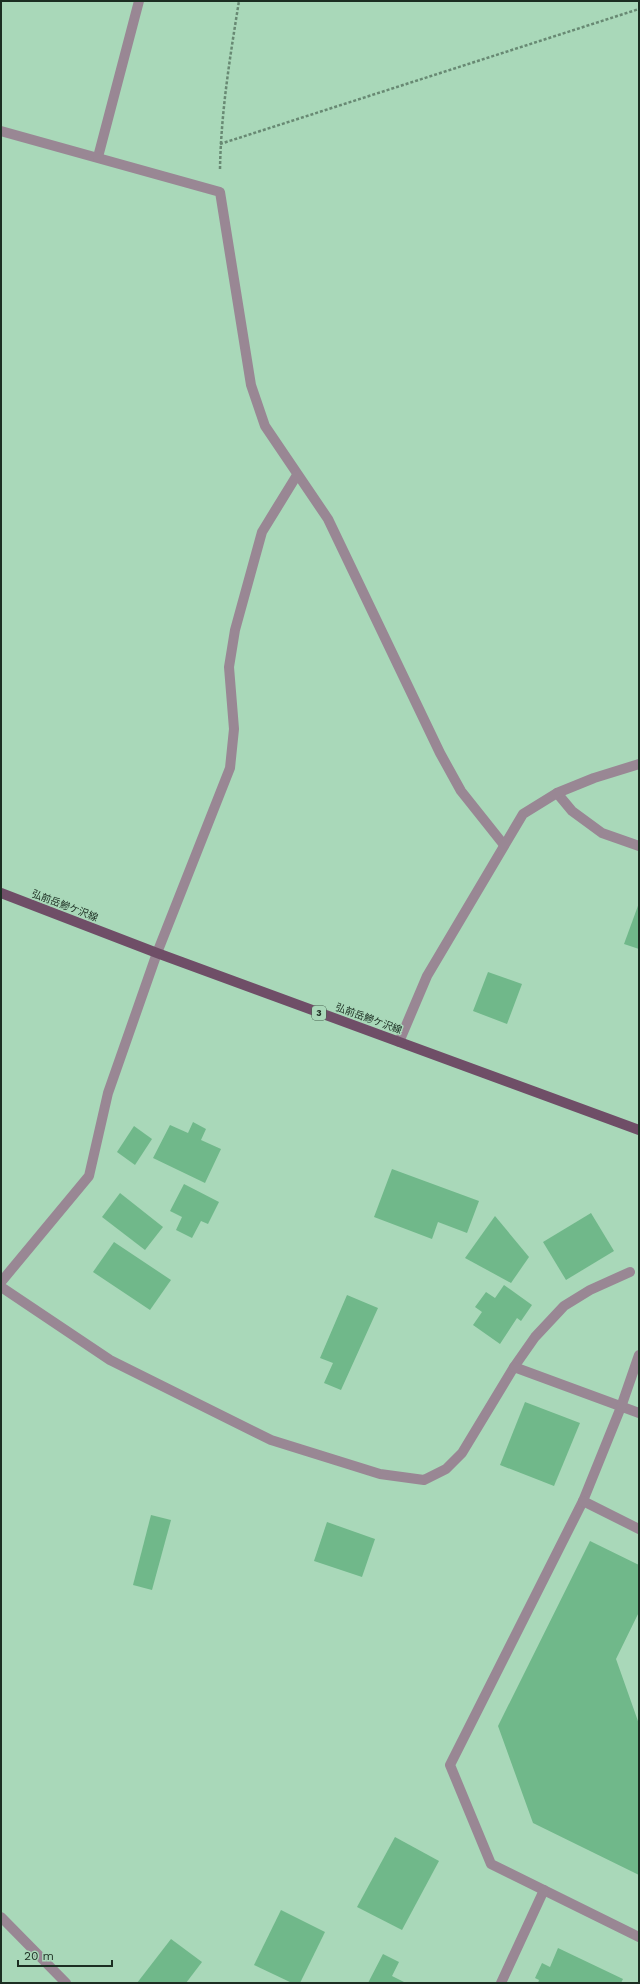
<svg xmlns="http://www.w3.org/2000/svg" width="640" height="1984" viewBox="0 0 640 1984" font-family="'Work Sans','Noto Sans JP',sans-serif">
	<style>
		.building { fill: #70b88a }
		.lines { fill: none; stroke-linecap: round; stroke-linejoin: round }
		.path { stroke: #688973; stroke-width: 2.5; stroke-dasharray: 3 2; stroke-linecap: butt }
		.service { stroke: #998794; stroke-width: 10 }
		.minor { stroke: #998794; stroke-width: 10 }
		.tertiary { stroke: #998794; stroke-width: 10 }
		.primary { stroke: #6f4e67; stroke-width: 10 }
		.labels { text-anchor: middle; stroke-width: 3; stroke-linejoin: round; paint-order: stroke }
		.shield { fill: #a9d8b9; stroke: #46614f; stroke-width: 1 }
		.shield-label { font-size: 9px; font-weight: bold; fill: #1c2e22 }
		.street-label { font-size: 10px; fill: #1c2e22; stroke: #a9d8b9 }
	</style>
	<rect width="100%" height="100%" fill="#a9d8b9"/>
	<g class="building">
		<polygon points="639,903 639,949 624,944"/>
		<polygon points="488,972 522,984 507,1024 473,1011"/>
		<polygon points="193,1122 206,1129 201,1140 221,1149 205,1183 153,1158 170,1125 188,1133"/>
		<polygon points="134,1126 152,1139 135,1165 117,1152"/>
		<polygon points="392,1169 479,1201 467,1233 438,1222 432,1239 374,1217"/>
		<polygon points="184,1184 219,1202 208,1224 201,1221 192,1238 176,1230 182,1217 170,1211"/>
		<polygon points="120,1193 163,1227 145,1250 102,1217"/>
		<polygon points="591,1213 614,1251 566,1280 543,1242"/>
		<polygon points="495,1216 529,1257 511,1283 465,1258"/>
		<polygon points="114,1242 171,1280 150,1310 93,1272"/>
		<polygon points="504,1285 532,1305 521,1321 517,1318 500,1344 473,1325 482,1312 475,1307 486,1292 495,1298"/>
		<polygon points="347,1295 378,1308 341,1390 324,1383 333,1363 320,1358"/>
		<polygon points="525,1402 580,1423 554,1486 500,1465"/>
		<polygon points="151,1515 171,1520 152,1590 133,1585"/>
		<polygon points="327,1522 375,1539 362,1577 314,1561"/>
		<polygon points="590,1541 639,1565 639,1612 616,1659 639,1724 639,1875 533,1823 498,1726"/>
		<polygon points="395,1837 439,1861 402,1930 357,1907"/>
		<polygon points="281,1910 325,1932 300,1983 292,1983 254,1965"/>
		<polygon points="171,1939 202,1962 186,1983 137,1983"/>
		<polygon points="558,1948 623,1979 621,1983 538,1983 539,1980 535,1978 542,1963 550,1967"/>
		<polygon points="383,1954 399,1962 392,1976 406,1983 368,1983"/>
	</g>
	<g class="lines">
		<g class="path">
			<polyline points="220,144 639,9"/>
			<path d="M220,169c1,-57 10,-112 19,-168"/>
		</g>
		<g class="service">
			<polyline points="621,1407 583,1501 450,1765 491,1864 639,1937"/>
			<polyline points="583,1501 639,1529"/>
			<polyline points="501,1983 544,1890"/>
		</g>
		<g class="minor">
			<polyline points="1,131 220,192 251,385 265,426 328,519 440,753 461,791 504,845"/>
			<polyline points="98,157 139,1"/>
			<polyline points="557,793 572,811 602,833 639,846"/>
			<polyline points="1,1282 89,1176 108,1093 157,953 230,768 234,729 229,667 235,630 262,532 297,475"/>
			<polyline points="1,1287 110,1360 271,1440 380,1474 424,1480 446,1469 462,1453 514,1367 535,1337 564,1306 590,1290 630,1272"/>
			<polyline points="514,1367 639,1413"/>
			<polyline points="621,1407 639,1355"/>
		</g>
		<g class="tertiary">
			<polyline points="399,1042 427,976 523,814 557,793 594,778 639,764"/>
			<polyline points="1,1917 66,1983"/>
		</g>
		<polyline class="primary" points="1,893 157,953 639,1130"/>
	</g>
	<g class="labels">
		<rect class="shield" x="312" y="1006" width="14" height="14" rx="3"/>
		<g class="shield-label">
			<text x="319" y="1016">3</text>
		</g>
		<g class="street-label">
			<text transform="translate(65 905) rotate(21)" y="4">弘前岳鰺ケ沢線</text>
			<text transform="translate(369 1018) rotate(20)" y="4">弘前岳鰺ケ沢線</text>
		</g>
	</g>
	<rect width="640" height="1984" fill="none" stroke="#1c2e22" stroke-width="4"/>
	<path d="M18 1960v6h94v-6" fill="none" stroke="#1c2e22" stroke-width="2"/>
	<text x="24" y="1960" font-size="12" fill="#1c2e22" stroke="#a9d8b9" stroke-width="3" paint-order="stroke">20 m</text>
</svg>
